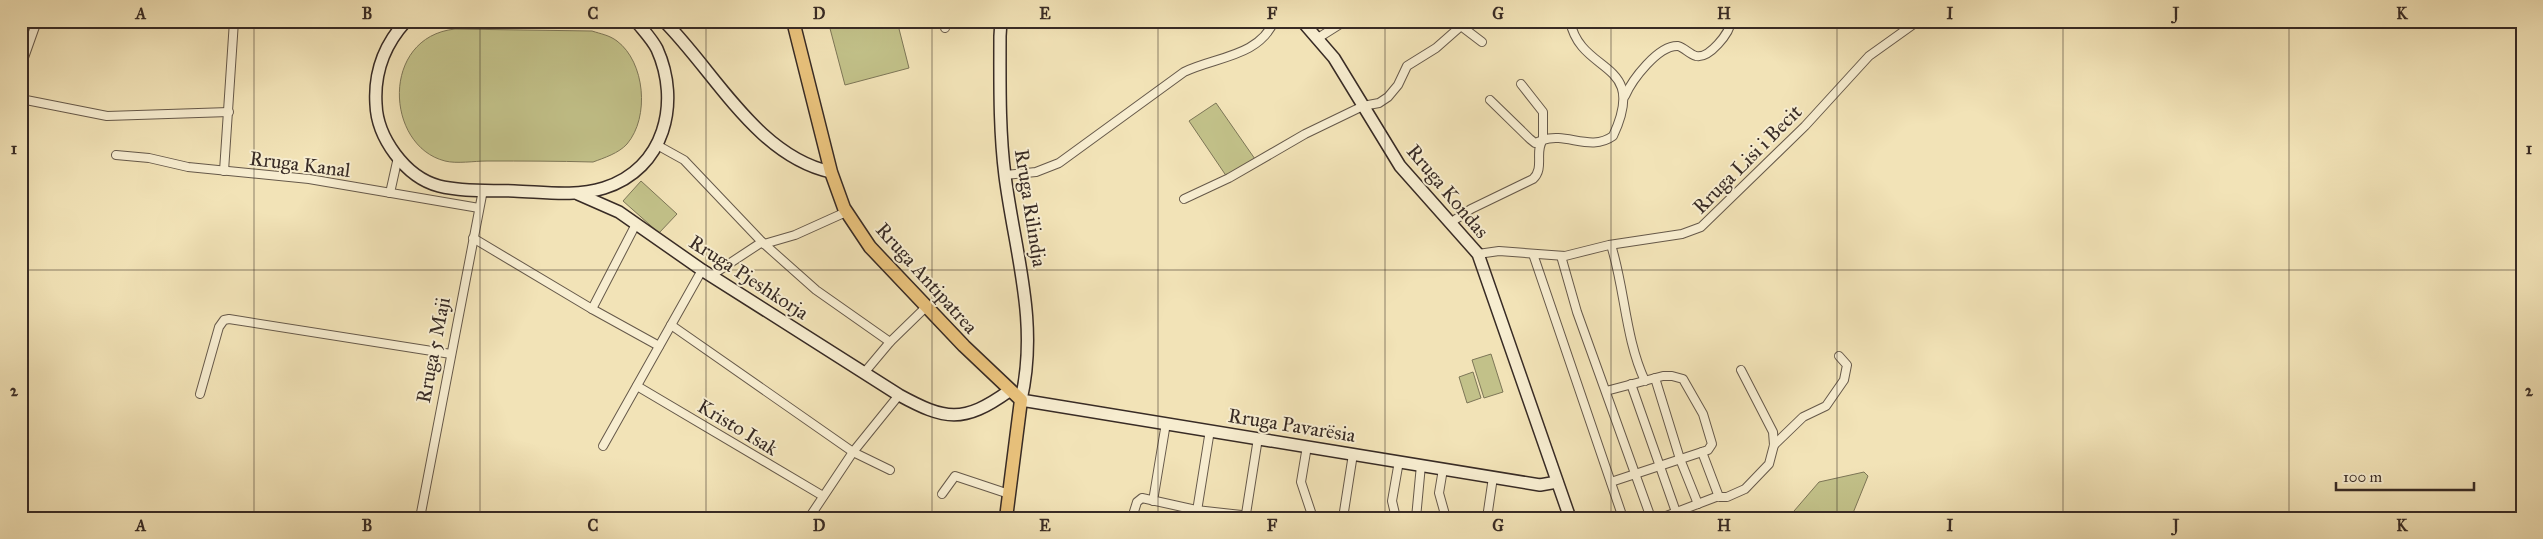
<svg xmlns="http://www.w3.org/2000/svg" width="2543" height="539" viewBox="0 0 2543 539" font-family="'IM FELL Great Primer',serif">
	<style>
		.green { fill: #c2c189; stroke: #7d7657 }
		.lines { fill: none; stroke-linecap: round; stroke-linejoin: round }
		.street-casing { stroke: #66594a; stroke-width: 10 }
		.secondary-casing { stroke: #382b25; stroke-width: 14 }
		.primary-casing { stroke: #382b25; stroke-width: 15 }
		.street { stroke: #f7edd0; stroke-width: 8 }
		.secondary { stroke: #f7edd0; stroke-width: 11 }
		.primary { stroke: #e9c27c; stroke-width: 12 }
		.grid { fill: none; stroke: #382b25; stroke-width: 1; stroke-opacity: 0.55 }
		.labels { text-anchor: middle; stroke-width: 4; stroke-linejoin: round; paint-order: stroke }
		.street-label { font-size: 20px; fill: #382b25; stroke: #f7edd0 }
		.neatline { fill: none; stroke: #382b25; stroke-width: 2 }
		.grid-label { font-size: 16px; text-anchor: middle; font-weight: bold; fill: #382b25 }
	</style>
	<rect width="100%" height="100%" fill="#f2e3b7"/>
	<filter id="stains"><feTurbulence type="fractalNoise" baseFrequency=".004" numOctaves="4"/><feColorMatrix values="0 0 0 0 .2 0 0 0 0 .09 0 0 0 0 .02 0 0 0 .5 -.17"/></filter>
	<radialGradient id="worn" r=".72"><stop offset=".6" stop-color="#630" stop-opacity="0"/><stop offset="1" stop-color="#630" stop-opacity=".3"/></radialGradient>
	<g class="green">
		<polygon points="828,21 897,21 909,68 845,85"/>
		<path d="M455,29l137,2c9,3 17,4 25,10 28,21 33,76 10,103 -8,9 -23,14 -34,18 -35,-1 -71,-1 -106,-1 -13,0 -30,3 -42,0 -60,-15 -65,-124 10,-132z"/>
		<polygon points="1216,103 1255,159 1227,177 1189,121"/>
		<polygon points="641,181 677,214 659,233 623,201"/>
		<polygon points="1491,354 1503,392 1484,398 1472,360"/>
		<polygon points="1473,372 1481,398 1467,403 1459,377"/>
		<polygon points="1864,472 1868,476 1851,518 1788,518 1819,482"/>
	</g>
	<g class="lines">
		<g class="street-casing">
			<g id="street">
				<polyline points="944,21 945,28"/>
				<polyline points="1318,38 1345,21"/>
				<polyline points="21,66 37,21"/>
				<path d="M1625,96c7,-16 33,-51 53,-50 7,2 11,8 18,10 13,3 34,-23 35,-35"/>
				<polyline points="21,99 107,116 229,112"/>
				<polyline points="1490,100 1530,139 1535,143 1543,140 1543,112 1521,84"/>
				<polyline points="657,145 684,160 762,242 816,290 890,342"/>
				<polyline points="116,155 149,158 188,167 309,179 479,208"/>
				<polyline points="224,171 234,21"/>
				<path d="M1005,175l31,-3 23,-9 125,-91c30,-15 75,-15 90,-51"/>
				<polyline points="390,193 398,157"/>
				<polyline points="1184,199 1229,178 1305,134 1363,106 1379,103 1388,97 1398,85 1407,66 1436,48 1461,26 1482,42"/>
				<path d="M1450,223l21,-14 62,-30c12,-11 1,-28 10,-39 23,-8 48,12 70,-4 36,-77 -32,-60 -43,-115"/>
				<polyline points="473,238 592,309 636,224"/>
				<polyline points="764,244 795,235 846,212"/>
				<path d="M1611,245c14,44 14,93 34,136"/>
				<polyline points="1478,254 1499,251 1565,256 1609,245 1682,234 1701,227 1805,126 1869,56 1918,21"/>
				<polyline points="1533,254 1623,518"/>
				<polyline points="1561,256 1577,312 1651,518"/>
				<polyline points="712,275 762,242"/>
				<polyline points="592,309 659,346"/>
				<polyline points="671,325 853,452 890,470"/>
				<polyline points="864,373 890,342 927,306"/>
				<polyline points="1655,378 1680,459 1698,504"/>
				<polyline points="1631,384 1676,512"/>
				<polyline points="637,386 823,496"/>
				<polyline points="1606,391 1663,376 1672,376 1683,379 1703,414 1712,444 1708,450 1611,482"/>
				<polyline points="200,394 219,327 224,320 229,319 451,354"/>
				<polyline points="1774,445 1803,417 1826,406 1844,380 1847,365 1839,356"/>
				<polyline points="603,446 702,270"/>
				<polyline points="1307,446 1301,482 1313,518"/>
				<polyline points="1702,452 1719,497"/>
				<polyline points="1443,469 1439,493 1446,518"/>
				<polyline points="942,494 955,476 1009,494"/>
				<polyline points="1153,501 1166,423"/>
				<polyline points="1197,511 1210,430"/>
				<polyline points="1246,514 1258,438"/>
				<polyline points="420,518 483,190"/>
				<polyline points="809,518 853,452 899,395"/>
				<polyline points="1132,518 1137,502 1142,498 1196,510 1269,518"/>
				<polyline points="1343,518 1353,454"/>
				<polyline points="1396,518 1392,501 1399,461"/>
				<polyline points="1416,518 1421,465"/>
				<polyline points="1487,518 1493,477"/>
				<polyline points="1661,518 1716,497 1727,497 1745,489 1769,464 1774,445 1773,432 1741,370"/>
			</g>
		</g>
		<g class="secondary-casing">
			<g id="secondary">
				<path d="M406,21c-22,24 -32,51 -30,83 1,33 29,73 63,82 24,6 51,4 75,5 30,1 61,6 90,-3 61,-19 77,-86 53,-139 -5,-10 -14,-19 -21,-28"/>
				<path d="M664,21c51,51 93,135 167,151"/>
				<path d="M1001,21l-1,15c0,46 -1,93 5,140 10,77 34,146 16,224l519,85 17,-3"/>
				<polyline points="1302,21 1334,58 1400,166 1478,254 1570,518"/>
				<path d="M578,194l41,18 83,58 197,125c46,25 64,29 110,-4"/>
			</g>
		</g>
		<g class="primary-casing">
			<polyline id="primary" points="793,21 831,172 844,208 870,247 964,346 1021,400 1006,518"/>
		</g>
		<use href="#street" class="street"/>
		<use href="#secondary" class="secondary"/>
		<use href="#primary" class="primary"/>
	</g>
	<path class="grid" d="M254,21v497M480,21v497M706,21v497M932,21v497M1158,21v497M1385,21v497M1611,21v497M1837,21v497M2063,21v497M2289,21v497M21,270h2501"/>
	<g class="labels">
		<g class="street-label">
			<text transform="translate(1747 159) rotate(-45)" y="7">Rruga Lisi i Becit</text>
			<text transform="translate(300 164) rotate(7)" y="7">Rruga Kanal</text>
			<text transform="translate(1448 191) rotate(50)" y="7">Rruga Kondas</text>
			<text transform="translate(1031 208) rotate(81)" y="7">Rruga Rilindja</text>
			<text transform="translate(749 277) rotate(33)" y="7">Rruga Pjeshkorja</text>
			<text transform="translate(927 278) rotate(48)" y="7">Rruga Antipatrea</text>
			<text transform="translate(433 350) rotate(-79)" y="7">Rruga 5 Maji</text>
			<text transform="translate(1292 425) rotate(9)" y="7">Rruga Pavarësia</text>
			<text transform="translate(738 427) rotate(31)" y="7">Kristo Isak</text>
		</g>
	</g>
	<rect width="2543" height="539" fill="none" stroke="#f2e3b7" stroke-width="55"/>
	<path d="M2336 482v8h138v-8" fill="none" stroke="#382b25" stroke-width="2.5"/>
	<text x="2343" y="482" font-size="15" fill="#382b25" stroke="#f7edd0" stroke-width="4" paint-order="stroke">100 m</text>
	<rect x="28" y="28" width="2488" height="484" class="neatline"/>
	<g class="grid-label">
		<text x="141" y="19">A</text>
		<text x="367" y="19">B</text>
		<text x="593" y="19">C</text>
		<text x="819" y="19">D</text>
		<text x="1045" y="19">E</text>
		<text x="1272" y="19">F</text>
		<text x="1498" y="19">G</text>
		<text x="1724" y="19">H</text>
		<text x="1950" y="19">I</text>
		<text x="2176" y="19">J</text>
		<text x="2402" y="19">K</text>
		<text x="14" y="154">1</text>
		<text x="2529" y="154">1</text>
		<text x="14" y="396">2</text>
		<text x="2529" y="396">2</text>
		<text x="141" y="531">A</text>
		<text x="367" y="531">B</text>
		<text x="593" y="531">C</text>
		<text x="819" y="531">D</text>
		<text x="1045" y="531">E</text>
		<text x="1272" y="531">F</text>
		<text x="1498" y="531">G</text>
		<text x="1724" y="531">H</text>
		<text x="1950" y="531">I</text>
		<text x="2176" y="531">J</text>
		<text x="2402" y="531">K</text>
	</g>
	<rect width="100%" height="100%" filter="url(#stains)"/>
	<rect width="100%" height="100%" fill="url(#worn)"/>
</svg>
